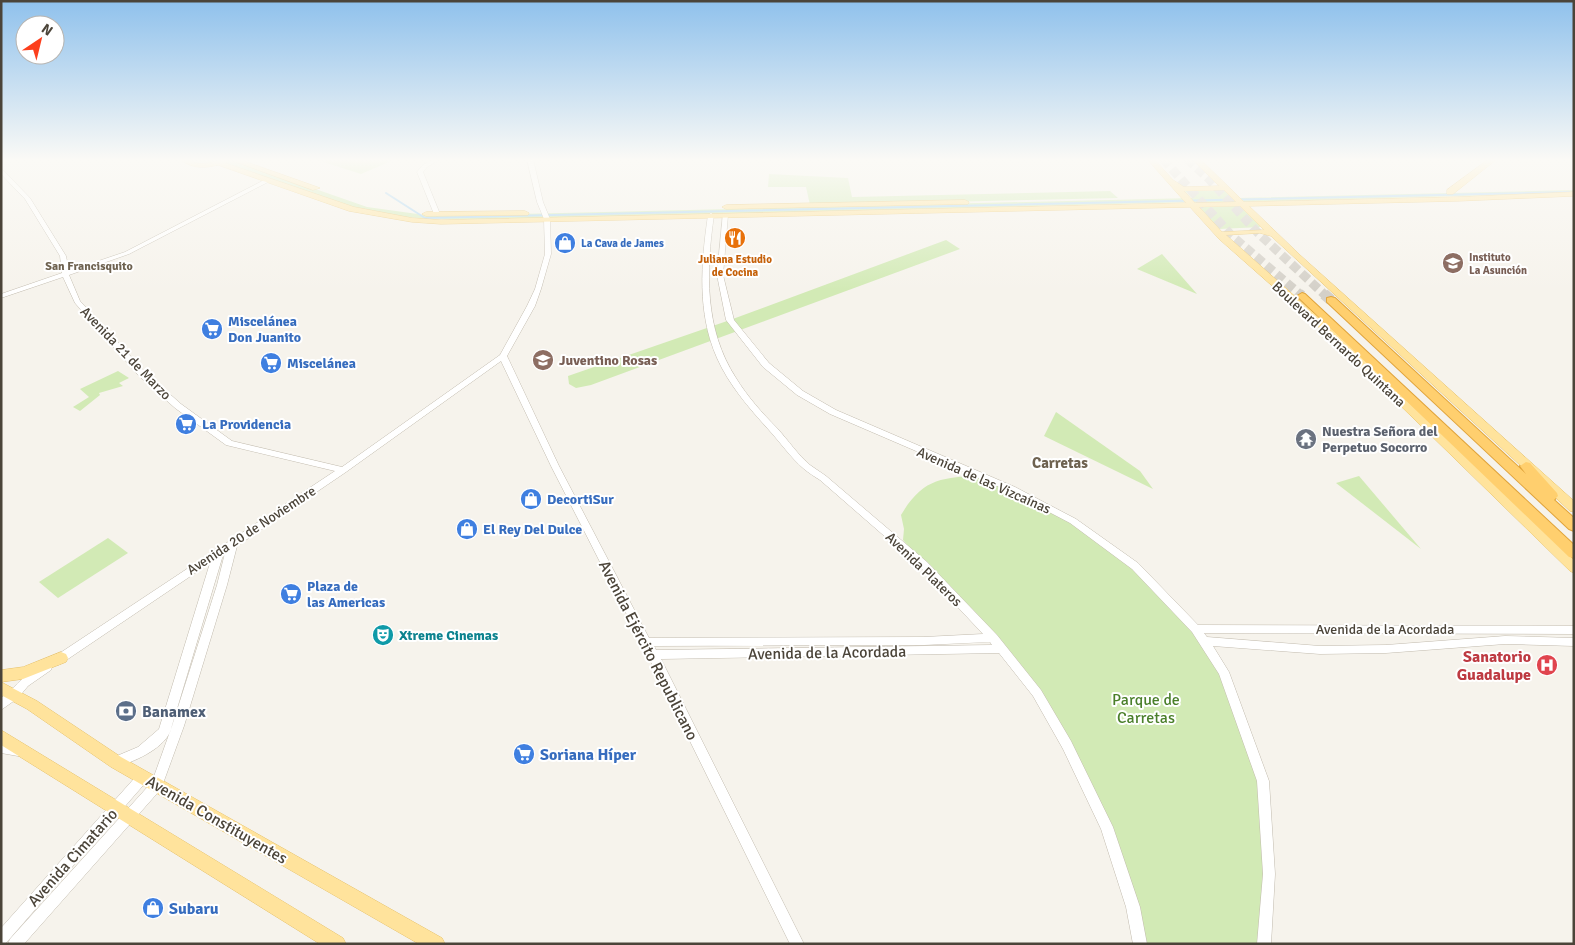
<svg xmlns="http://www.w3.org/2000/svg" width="1575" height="945" viewBox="0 0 1575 945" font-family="Signika,sans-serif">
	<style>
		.green { fill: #d2eab5 }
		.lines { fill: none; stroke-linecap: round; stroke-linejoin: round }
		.stream { stroke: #a9d4f2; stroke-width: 2 }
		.highway-tunnel-far1 { stroke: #d4d0c8; stroke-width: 9; stroke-dasharray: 9 4.5; stroke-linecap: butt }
		.highway-tunnel { stroke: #d4d0c8; stroke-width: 11; stroke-dasharray: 11 5.5; stroke-linecap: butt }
		.minor-casing { stroke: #c2bbae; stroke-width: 1 }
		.major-casing { stroke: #e6c16a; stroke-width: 1 }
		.highway-casing { stroke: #e0a43c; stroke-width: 2 }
		.minor { fill: #fff; fill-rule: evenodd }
		.major { fill: #ffe39c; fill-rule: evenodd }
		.highway { fill: #ffcf6e; fill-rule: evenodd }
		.labels { text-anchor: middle; stroke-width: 4; stroke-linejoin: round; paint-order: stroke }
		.far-shop-label { font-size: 11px; font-weight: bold; fill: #366cbe; stroke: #fff; text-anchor: start }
		.far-education-label { font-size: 11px; font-weight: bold; fill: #785e54; stroke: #fff; text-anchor: start }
		.far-food-label { font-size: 11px; font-weight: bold; fill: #c56008; stroke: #fff }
		.far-neighbourhood-label { font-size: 12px; font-weight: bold; fill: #6e6250; stroke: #fff }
		.shop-label { font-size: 14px; font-weight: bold; fill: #366cbe; stroke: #fff; text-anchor: start }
		.street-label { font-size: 14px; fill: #4b4439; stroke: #fff }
		.education-label { font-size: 14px; font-weight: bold; fill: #785e54; stroke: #fff; text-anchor: start }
		.worship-label { font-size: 14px; font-weight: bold; fill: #5b616d; stroke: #fff; text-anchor: start }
		.culture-label { font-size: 14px; font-weight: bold; fill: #0d838f; stroke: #fff; text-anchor: start }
		.neighbourhood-label { font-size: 15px; font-weight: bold; fill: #6e6250; stroke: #fff }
		.near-street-label { font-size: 16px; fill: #4b4439; stroke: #fff }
		.near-health-label { font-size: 16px; font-weight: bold; fill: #be3a42; stroke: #fff; text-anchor: end }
		.near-park-label { font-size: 16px; fill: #4a7f2a; stroke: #fff }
		.near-service-label { font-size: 16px; font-weight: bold; fill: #4e5e75; stroke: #fff; text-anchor: start }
		.near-shop-label { font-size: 16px; font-weight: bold; fill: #366cbe; stroke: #fff; text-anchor: start }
	</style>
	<rect width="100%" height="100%" fill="#f6f3ec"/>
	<g class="green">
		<path d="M191,159h39l137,48 65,9 760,-18 -7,-7h44l8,7 337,-8v3l-330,9 17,25 -42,2 -24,-27 -682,17c-54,0 -110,3 -163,-12 -39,-11 -77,-27 -115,-40 -14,-5 -34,-2 -44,-8z"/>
		<polygon points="314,159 396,159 361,174"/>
		<polygon points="769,174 848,178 852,197 1110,191 1118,198 810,205 806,187 768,187"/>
		<polygon points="946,240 960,249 591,385 576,388 569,384 568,376 730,320"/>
		<polygon points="1162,254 1197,294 1137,269"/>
		<polygon points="118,371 129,378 119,383 123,386 99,393 100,395 80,411 73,407 89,397 80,389"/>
		<polygon points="1056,412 1140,471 1153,489 1044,436"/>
		<path d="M982,475l91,46 62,45 61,63 28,43 39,109 1,163h-124l-33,-117 -70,-134 -113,-128 -21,-25 1,-11 -3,-14c22,-37 40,-37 81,-40z"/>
		<polygon points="1359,476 1421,549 1336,483"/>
		<polygon points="108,538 128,553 58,598 39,582"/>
	</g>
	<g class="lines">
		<polyline class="stream" points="386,193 425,218 1569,192"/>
		<g class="highway-tunnel-far1">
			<polyline points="1163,159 1232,236 1301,295"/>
			<polyline points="1187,159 1209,179 1258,233 1325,295"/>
		</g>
		<g class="highway-tunnel">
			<polyline points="1299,294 1302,296"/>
			<polyline points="1324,294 1331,300"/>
		</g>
		<g class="minor-casing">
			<g id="minor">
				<polygon points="434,159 441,159 427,167 423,172 440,214 437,216 434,214 417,172 423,165"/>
				<path d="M527,159h6l10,43 7,17 1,35 -10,35 -6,17 -28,50 52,110 90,172 275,-1 59,-3 -62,-66 -101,-88c-5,-3 -11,-7 -16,-11 -13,-11 -24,-27 -36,-40 -19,-21 -39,-44 -51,-71 -20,-45 -16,-95 -9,-143l3,-2 3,2c-8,55 -10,114 22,163 11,18 26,35 41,50 11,12 21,27 33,37 5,4 11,7 16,11l101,86 70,73 44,55 30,51 42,86 27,80 7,37h-14l-7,-37 -25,-78 -38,-80 -30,-53 -34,-43 -338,6 143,285h-14l-141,-286 -98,-192 -50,-105 -155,111 -109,74 -10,39 -43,141 -23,63 -137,155h-16l2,-5 142,-157 20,-56 45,-141 8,-32 -2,2 -53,177c-8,18 -37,30 -54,35l-4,-1 -2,-4 2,-4 26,-11 21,-18 51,-166 -148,100 -4,2 -4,-2 -1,-3 1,-3 160,-106 2,-3h3l116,-77 -109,-26 -51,-37 -36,-32 -64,-73 -12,-26 -62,21v-4l61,-21 -2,-17 -35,-57 -24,-25v-6l29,30 36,58 3,15 56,-19 141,-73h4v2l-141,73 -60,21 11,26 65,71 36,32 51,37 110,26 158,-112 27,-49 8,-17 10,-35 -1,-35 -7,-17zM990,642l2,3 -336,5 -2,-4 270,-1z"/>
				<polygon points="723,214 728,215 723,275 734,320 769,363 803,391 836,410 1015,487 1076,519 1138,563 1198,625 1574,626 1574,634 1204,633 1207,637 1320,646 1386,645 1505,636 1574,638 1574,646 1505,644 1386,653 1320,654 1213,646 1229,672 1269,781 1275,874 1271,944 1257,944 1263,874 1257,781 1219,674 1192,632 1132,569 1070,523 1009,491 830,414 797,395 763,367 726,320 717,275"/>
				<path d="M47,662l4,2 1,3 -1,3 -23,16 -10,12 -17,12v-12c16,-11 27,-29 46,-36z"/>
				<polygon points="1,743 22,747 24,751 22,755 18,756 1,753"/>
				<polygon points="143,771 147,773 149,777 147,781 6,943 1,944 1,928 139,773"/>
			</g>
		</g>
		<g class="major-casing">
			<g id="major">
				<path d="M180,159c7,0 10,2 16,4 10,2 20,-2 29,-4l4,2 -4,2 129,44 58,11 29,2 745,-17 -39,-44h7l19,21 11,7 35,-1 -27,-27h8l44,43 214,-5 116,-5v4l-116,5 -209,5 51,49 274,246v11l-4,-1 -299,-275 -11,-3 -34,2 110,98 238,227v13l-4,-2 -240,-234 -111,-98 -29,-32 -749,17 -29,-2 -63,-11 -131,-46c-13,3 -27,4 -38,-6zM1224,190l12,12 -41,1 -11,-12zM1240,206l24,24 -42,2 -23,-25z"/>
				<polygon points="228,159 238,159 320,188 313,190"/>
				<polygon points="1489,159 1497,159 1453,194 1447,194 1447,190"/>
				<polygon points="965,200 969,202 968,204 726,209 722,207 726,205"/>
				<polygon points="525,211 529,213 528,215 426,216 422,214 426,212"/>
				<polygon points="61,652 66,654 68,658 66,662 23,679 1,682 37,701 121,757 442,938 445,944 419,944 111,767 27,709 1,695 1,670 23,667"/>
				<polygon points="1,730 343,938 346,944 320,944 1,745"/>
			</g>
		</g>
		<g class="highway-casing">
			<g id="highway">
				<polygon points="1302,293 1305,294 1574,545 1574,558 1569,557 1299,298 1297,296"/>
				<polygon points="1331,297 1335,298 1526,474 1520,466 1526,462 1530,463 1557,493 1558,496 1554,500 1574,518 1574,531 1569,529 1327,302 1327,298"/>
			</g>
		</g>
		<use href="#minor" class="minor"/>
		<use href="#major" class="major"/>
		<use href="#highway" class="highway"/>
	</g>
	<linearGradient id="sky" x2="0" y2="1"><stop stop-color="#8fc1ec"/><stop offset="0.55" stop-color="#fbfaf6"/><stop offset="1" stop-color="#fbfaf6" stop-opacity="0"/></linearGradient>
	<rect width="1575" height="291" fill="url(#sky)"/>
	<defs>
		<g id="restaurant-disc" transform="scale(1.125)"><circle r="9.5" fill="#e8710a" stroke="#fff"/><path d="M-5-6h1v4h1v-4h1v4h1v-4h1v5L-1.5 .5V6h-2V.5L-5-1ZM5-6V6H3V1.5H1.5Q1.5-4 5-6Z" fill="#fff"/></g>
		<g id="shop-disc" transform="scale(1.125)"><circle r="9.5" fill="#3f7fe0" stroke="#fff"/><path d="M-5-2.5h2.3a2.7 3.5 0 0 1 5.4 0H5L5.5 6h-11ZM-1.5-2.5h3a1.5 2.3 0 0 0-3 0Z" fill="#fff"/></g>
		<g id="school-disc" transform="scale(1.125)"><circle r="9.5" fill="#8d6e63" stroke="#fff"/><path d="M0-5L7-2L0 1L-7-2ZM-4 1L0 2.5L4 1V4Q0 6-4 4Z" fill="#fff"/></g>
		<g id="supermarket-disc" transform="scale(1.125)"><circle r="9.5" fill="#3f7fe0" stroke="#fff"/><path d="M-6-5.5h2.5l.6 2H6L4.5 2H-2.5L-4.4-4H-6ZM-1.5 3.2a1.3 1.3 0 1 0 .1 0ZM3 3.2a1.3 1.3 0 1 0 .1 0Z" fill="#fff"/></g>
		<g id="temple-disc" transform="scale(1.125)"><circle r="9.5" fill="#6b7280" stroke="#fff"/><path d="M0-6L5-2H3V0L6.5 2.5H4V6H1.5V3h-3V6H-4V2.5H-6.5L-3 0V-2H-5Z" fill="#fff"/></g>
		<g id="theatre-disc" transform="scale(1.125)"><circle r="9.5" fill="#0f9aa8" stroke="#fff"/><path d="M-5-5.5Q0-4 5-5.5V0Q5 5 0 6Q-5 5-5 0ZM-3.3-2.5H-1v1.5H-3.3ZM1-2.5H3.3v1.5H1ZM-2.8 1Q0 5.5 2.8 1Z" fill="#fff"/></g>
		<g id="hospital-disc" transform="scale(1.125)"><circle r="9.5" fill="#e0444e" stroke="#fff"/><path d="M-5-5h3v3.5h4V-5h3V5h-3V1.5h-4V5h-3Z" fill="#fff"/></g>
		<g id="bank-disc" transform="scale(1.125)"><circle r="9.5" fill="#5c6f8a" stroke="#fff"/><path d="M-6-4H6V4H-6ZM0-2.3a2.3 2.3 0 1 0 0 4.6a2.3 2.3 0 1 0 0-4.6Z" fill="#fff"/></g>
	</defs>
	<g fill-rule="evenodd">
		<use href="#restaurant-disc" x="735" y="238"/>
		<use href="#shop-disc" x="565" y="243"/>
		<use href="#school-disc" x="1453" y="263"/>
		<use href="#supermarket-disc" x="212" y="329"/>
		<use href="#school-disc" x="543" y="360"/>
		<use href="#supermarket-disc" x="271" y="363"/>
		<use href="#supermarket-disc" x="186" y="424"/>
		<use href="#temple-disc" x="1306" y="439"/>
		<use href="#shop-disc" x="531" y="499"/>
		<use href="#shop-disc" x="467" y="529"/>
		<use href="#supermarket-disc" x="291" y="594"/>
		<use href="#theatre-disc" x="383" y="635"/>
		<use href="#hospital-disc" x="1547" y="665"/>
		<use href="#bank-disc" x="126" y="711"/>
		<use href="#supermarket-disc" x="524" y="754"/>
		<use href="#shop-disc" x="153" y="908"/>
	</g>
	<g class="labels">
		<g class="far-shop-label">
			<text x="581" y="247">La Cava de James</text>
		</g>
		<g class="far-education-label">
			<text x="1469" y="261">Instituto<tspan x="1469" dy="13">La Asunción</tspan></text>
		</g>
		<g class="far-food-label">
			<text x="735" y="263">Juliana Estudio<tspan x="735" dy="13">de Cocina</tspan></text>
		</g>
		<g class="far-neighbourhood-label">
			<text x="89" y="270">San Francisquito</text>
		</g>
		<g class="shop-label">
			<text x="228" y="326">Miscelánea<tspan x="228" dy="16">Don Juanito</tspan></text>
			<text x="287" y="368">Miscelánea</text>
			<text x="202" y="429">La Providencia</text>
			<text x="547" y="504">DecortiSur</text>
			<text x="483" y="534">El Rey Del Dulce</text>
			<text x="307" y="591">Plaza de<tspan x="307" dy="16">las Americas</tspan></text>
		</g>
		<g class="street-label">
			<text transform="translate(1339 344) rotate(43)" y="5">Boulevard Bernardo Quintana</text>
			<text transform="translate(126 353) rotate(46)" y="5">Avenida 21 de Marzo</text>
			<text transform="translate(984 480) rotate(24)" y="5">Avenida de las Vizcaínas</text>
			<text transform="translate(251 530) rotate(-33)" y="5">Avenida 20 de Noviembre</text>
			<text transform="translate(924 569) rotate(44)" y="5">Avenida Plateros</text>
			<text x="1385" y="634">Avenida de la Acordada</text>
		</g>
		<g class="education-label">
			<text x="559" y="365">Juventino Rosas</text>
		</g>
		<g class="worship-label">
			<text x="1322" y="436">Nuestra Señora del<tspan x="1322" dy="16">Perpetuo Socorro</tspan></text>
		</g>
		<g class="culture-label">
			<text x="399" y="640">Xtreme Cinemas</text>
		</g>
		<g class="neighbourhood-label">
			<text x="1060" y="468">Carretas</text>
		</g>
		<g class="near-street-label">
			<text transform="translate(649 650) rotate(63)" y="6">Avenida Ejército Republicano</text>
			<text transform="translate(827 652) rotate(-1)" y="6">Avenida de la Acordada</text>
			<text transform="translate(217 819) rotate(30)" y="6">Avenida Constituyentes</text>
			<text transform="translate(72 857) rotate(-48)" y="6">Avenida Cimatario</text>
		</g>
		<g class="near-health-label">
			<text x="1531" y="662">Sanatorio<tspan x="1531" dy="18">Guadalupe</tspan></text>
		</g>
		<g class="near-park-label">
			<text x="1146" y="705">Parque de<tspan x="1146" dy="18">Carretas</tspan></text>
		</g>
		<g class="near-service-label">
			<text x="142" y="717">Banamex</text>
		</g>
		<g class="near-shop-label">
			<text x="540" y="760">Soriana Híper</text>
			<text x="169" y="914">Subaru</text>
		</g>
	</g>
	<rect width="1575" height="945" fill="none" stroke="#4b4439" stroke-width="5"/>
	<g transform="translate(40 40) rotate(35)"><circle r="24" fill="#ffffff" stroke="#b7b4b0"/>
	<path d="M0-4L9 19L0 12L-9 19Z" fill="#fc3f1d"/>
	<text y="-8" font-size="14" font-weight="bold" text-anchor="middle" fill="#4b4439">N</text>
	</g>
</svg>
